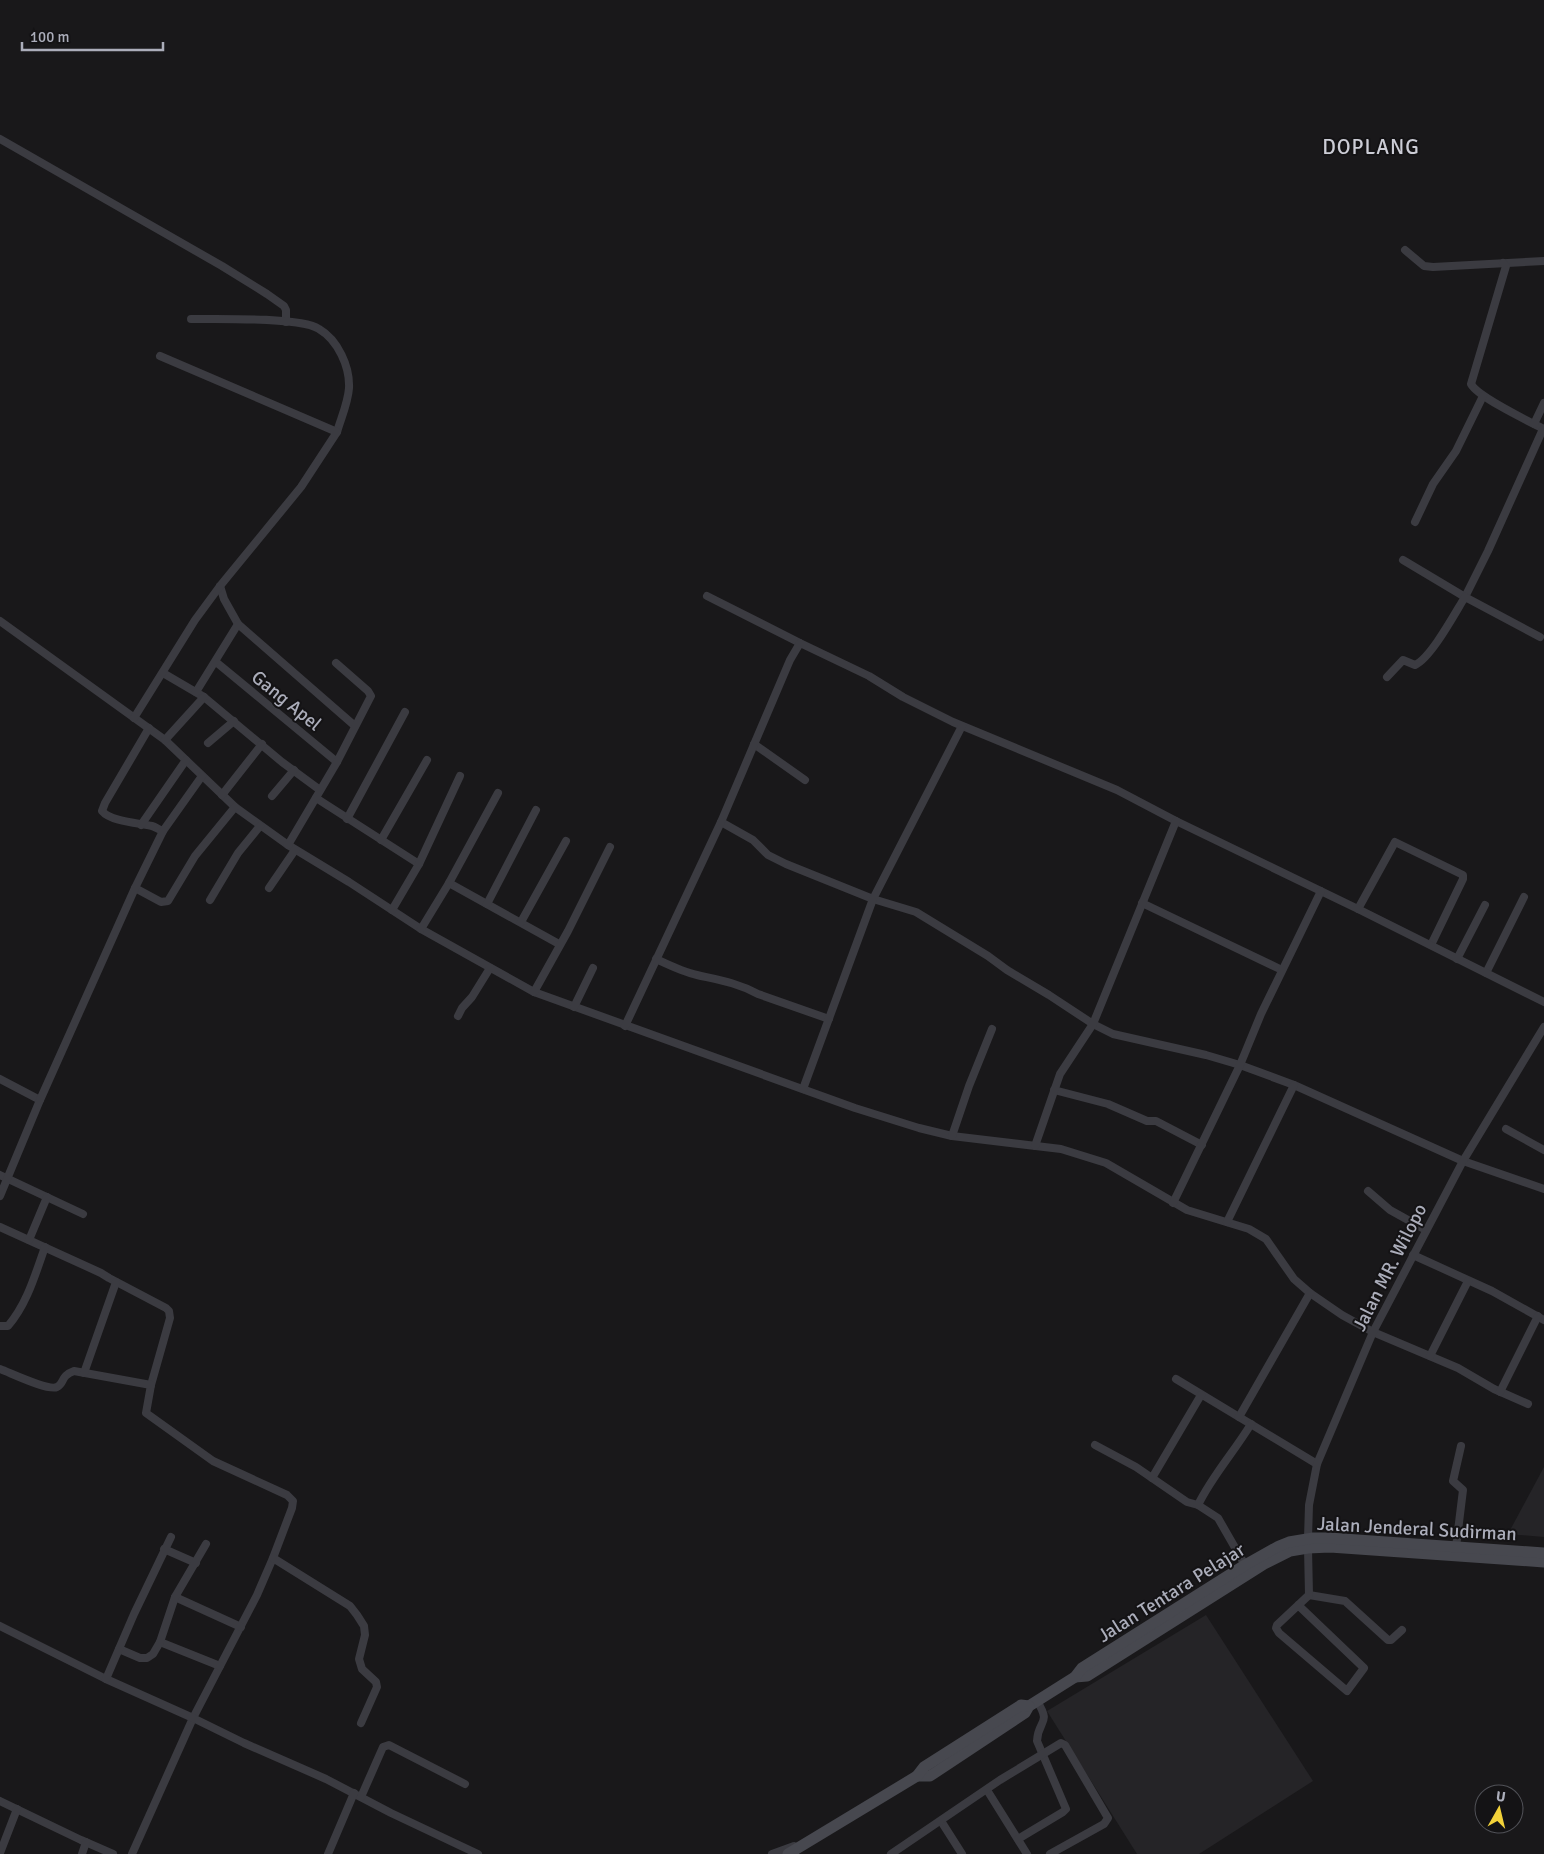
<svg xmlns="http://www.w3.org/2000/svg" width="1544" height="1854" viewBox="0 0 1544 1854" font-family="Signika,sans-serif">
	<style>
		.built { fill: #252427 }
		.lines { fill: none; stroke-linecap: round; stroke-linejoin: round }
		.minor { stroke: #3b3b41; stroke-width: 8 }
		.secondary { stroke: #47484f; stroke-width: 11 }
		.labels { text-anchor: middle; stroke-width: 4; stroke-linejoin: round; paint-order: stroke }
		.street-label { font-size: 19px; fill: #abadba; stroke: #141315 }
		.quarter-label { font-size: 21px; letter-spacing: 1px; fill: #cccdd6; stroke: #141315 }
	</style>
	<rect width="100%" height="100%" fill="#19181a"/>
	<g class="built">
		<polygon points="1544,1467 1544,1537 1508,1534"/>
		<polygon points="1206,1615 1313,1781 1199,1854 1137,1854 1047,1711"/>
	</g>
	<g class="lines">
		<g class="minor">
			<polyline points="0,139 222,266 267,294 284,306 286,310 286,322"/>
			<polyline points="1405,250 1424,266 1433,267 1544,261"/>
			<path d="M1503,263l3,3 -35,118c7,13 57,37 73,45"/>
			<path d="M191,319c25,0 110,-2 128,10 19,11 31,38 30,59 -1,15 -8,30 -12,44"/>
			<polyline points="1534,424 1544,403"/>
			<polyline points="1415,522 1433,484 1456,451 1483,396"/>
			<polyline points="1403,560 1465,597 1488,551 1543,429"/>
			<polyline points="220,586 224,599 238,624 355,726"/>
			<polyline points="707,596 800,643"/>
			<polyline points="0,621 165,740 235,807 288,845 349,882 421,929 534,992 855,1108 919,1128 952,1136 1061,1149 1106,1163 1187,1210 1249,1229 1266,1239 1294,1279 1310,1293 1342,1315 1373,1332 1458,1368 1494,1389 1528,1404"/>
			<polyline points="216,662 337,762"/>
			<polyline points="163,673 204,697 282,762 320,790"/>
			<path d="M1387,677l16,-17 12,5c16,-7 40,-52 50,-68l75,40"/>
			<polyline points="196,692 238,624"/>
			<polyline points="134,718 195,620 220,586 301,487 337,432 160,356"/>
			<path d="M149,728l-44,75 -3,8c9,11 38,12 50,15 4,1 7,4 11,5"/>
			<polyline points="165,740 204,697"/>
			<polyline points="208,743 234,721"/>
			<polyline points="754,744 805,780"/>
			<polyline points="222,795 262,744"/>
			<polyline points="272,796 294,770"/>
			<polyline points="316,798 419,864"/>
			<polyline points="347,819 405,712"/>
			<polyline points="721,822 753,840 768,855 786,864 873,899 916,912 988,956 1007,970 1049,995 1093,1024 1113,1034 1206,1055 1240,1065 1294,1085 1463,1161 1544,1189"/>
			<polyline points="141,825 186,760"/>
			<polyline points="381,840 427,760"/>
			<polyline points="288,845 337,762 371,696 368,691 336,663"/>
			<polyline points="449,883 559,944"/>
			<polyline points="135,888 161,902 168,901 195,856 235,807"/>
			<polyline points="269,888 295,850"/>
			<polyline points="210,900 238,853 260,826"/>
			<polyline points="1142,903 1282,970"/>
			<polyline points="487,904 536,810"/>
			<polyline points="1358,909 1395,842 1463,875 1463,879 1431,945"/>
			<polyline points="392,910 419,864 460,776"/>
			<polyline points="521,922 566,841"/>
			<polyline points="421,929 449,883 498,793"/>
			<path d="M656,959c13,6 27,13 41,16 22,5 41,8 61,19l71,25"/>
			<polyline points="1457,959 1485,905"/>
			<polyline points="1486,973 1524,897"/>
			<polyline points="534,992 568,931 610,847"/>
			<polyline points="574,1007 593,968"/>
			<polyline points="458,1016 462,1008 472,997 490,968"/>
			<polyline points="625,1026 721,822 790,660 800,643 869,676 903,697 953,722 1117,790 1176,821 1358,909 1544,1002"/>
			<polyline points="0,1079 40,1100"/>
			<polyline points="803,1089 873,899 962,726"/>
			<polyline points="1054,1090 1108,1104 1147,1121 1156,1121 1202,1145"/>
			<polyline points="1506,1129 1544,1150"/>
			<polyline points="952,1136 969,1086 992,1029"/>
			<polyline points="1035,1146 1060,1074 1093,1024 1176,821"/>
			<polyline points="0,1175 83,1214"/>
			<polyline points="1368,1191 1390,1210 1426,1230"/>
			<polyline points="0,1196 40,1100 135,888 163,831 202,776"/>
			<polyline points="1173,1203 1240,1065 1261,1014 1321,891"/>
			<polyline points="1227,1222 1294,1085"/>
			<polyline points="0,1227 101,1273 109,1278 166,1308 169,1311 170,1318 151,1385 146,1413 213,1461 287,1495 293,1501 292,1508 273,1558 257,1595 193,1718 132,1854"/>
			<polyline points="29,1240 47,1197"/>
			<polyline points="1413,1255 1492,1291 1544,1320"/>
			<path d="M0,1326h8c19,-22 27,-51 37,-79"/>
			<polyline points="1430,1356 1468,1281"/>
			<path d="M0,1369c11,4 48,22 57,18 8,-4 3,-11 17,-16l77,14"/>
			<polyline points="84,1373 116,1282"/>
			<polyline points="1176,1379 1317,1464"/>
			<polyline points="1500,1392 1538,1316"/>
			<polyline points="1239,1417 1310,1293"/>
			<polyline points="1095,1445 1136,1467 1187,1502 1198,1505 1218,1518 1245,1565"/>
			<polyline points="1152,1478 1201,1395"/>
			<path d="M1198,1505c14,-29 36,-53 53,-81"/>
			<polyline points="1308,1538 1309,1505 1317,1464 1373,1332 1463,1161 1544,1027"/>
			<polyline points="1456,1547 1463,1490 1453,1481 1461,1446"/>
			<polyline points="164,1549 196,1563"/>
			<polyline points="273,1558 350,1606 357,1615 364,1626 365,1635 359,1659 362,1669 376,1682 377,1687 361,1723"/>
			<polyline points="1309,1595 1345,1601 1388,1640 1391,1640 1402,1630"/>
			<polyline points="175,1597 241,1627"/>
			<polyline points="1298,1605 1364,1668 1347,1691 1279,1633 1276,1628 1277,1625 1309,1595 1308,1548"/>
			<polyline points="0,1626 106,1679 193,1718 244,1743 326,1779 391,1813 478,1854"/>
			<polyline points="160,1642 220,1666"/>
			<polyline points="119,1649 140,1658 147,1658 153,1654 160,1642 175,1597 206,1544"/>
			<polyline points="106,1679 134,1614 171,1537"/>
			<polyline points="987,1790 1027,1854"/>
			<polyline points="361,1797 383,1747 389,1745 465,1784"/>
			<polyline points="0,1801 81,1840 113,1854"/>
			<polyline points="941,1821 962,1854"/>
			<path d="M1018,1839l45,-27 3,-3 -29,-68c1,-22 15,-16 0,-40"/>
			<polyline points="0,1853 17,1809"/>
			<polyline points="82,1854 86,1842"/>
			<polyline points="328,1854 354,1793"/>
			<polyline points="772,1854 794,1846"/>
			<polyline points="891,1854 1000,1780 1061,1743 1065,1745 1108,1818 1104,1824 1050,1854"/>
		</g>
		<g class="secondary">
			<polyline points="1075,1677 1087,1676 1264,1564 1290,1551 1308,1548 1330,1547 1544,1562"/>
			<polyline points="917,1776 930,1776 1025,1713 1029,1706 1075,1677 1082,1668 1245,1565 1279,1546 1289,1542 1313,1538 1329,1538 1544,1553"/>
			<polyline points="788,1854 917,1776 924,1767 1021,1705 1029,1706"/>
		</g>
	</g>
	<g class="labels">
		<g class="street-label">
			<text transform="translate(287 700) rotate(39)" y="7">Gang Apel</text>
			<text transform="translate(1389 1267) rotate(-63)" y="7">Jalan MR. Wilopo</text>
			<text transform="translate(1417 1528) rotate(3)" y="7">Jalan Jenderal Sudirman</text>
			<text transform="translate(1171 1592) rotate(-32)" y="7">Jalan Tentara Pelajar</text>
		</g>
		<g class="quarter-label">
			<text x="1371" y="154">DOPLANG</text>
		</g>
	</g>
	<g transform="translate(1499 1809) rotate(8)"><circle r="24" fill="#141315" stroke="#505157"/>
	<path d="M0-4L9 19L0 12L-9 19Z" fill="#f2d139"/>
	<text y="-8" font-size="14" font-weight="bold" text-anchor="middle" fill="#abadba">U</text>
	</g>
	<path d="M22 42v8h141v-8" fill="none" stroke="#abadba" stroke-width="2.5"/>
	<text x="30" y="42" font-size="15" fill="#abadba" stroke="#141315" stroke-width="4" paint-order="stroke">100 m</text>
</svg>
